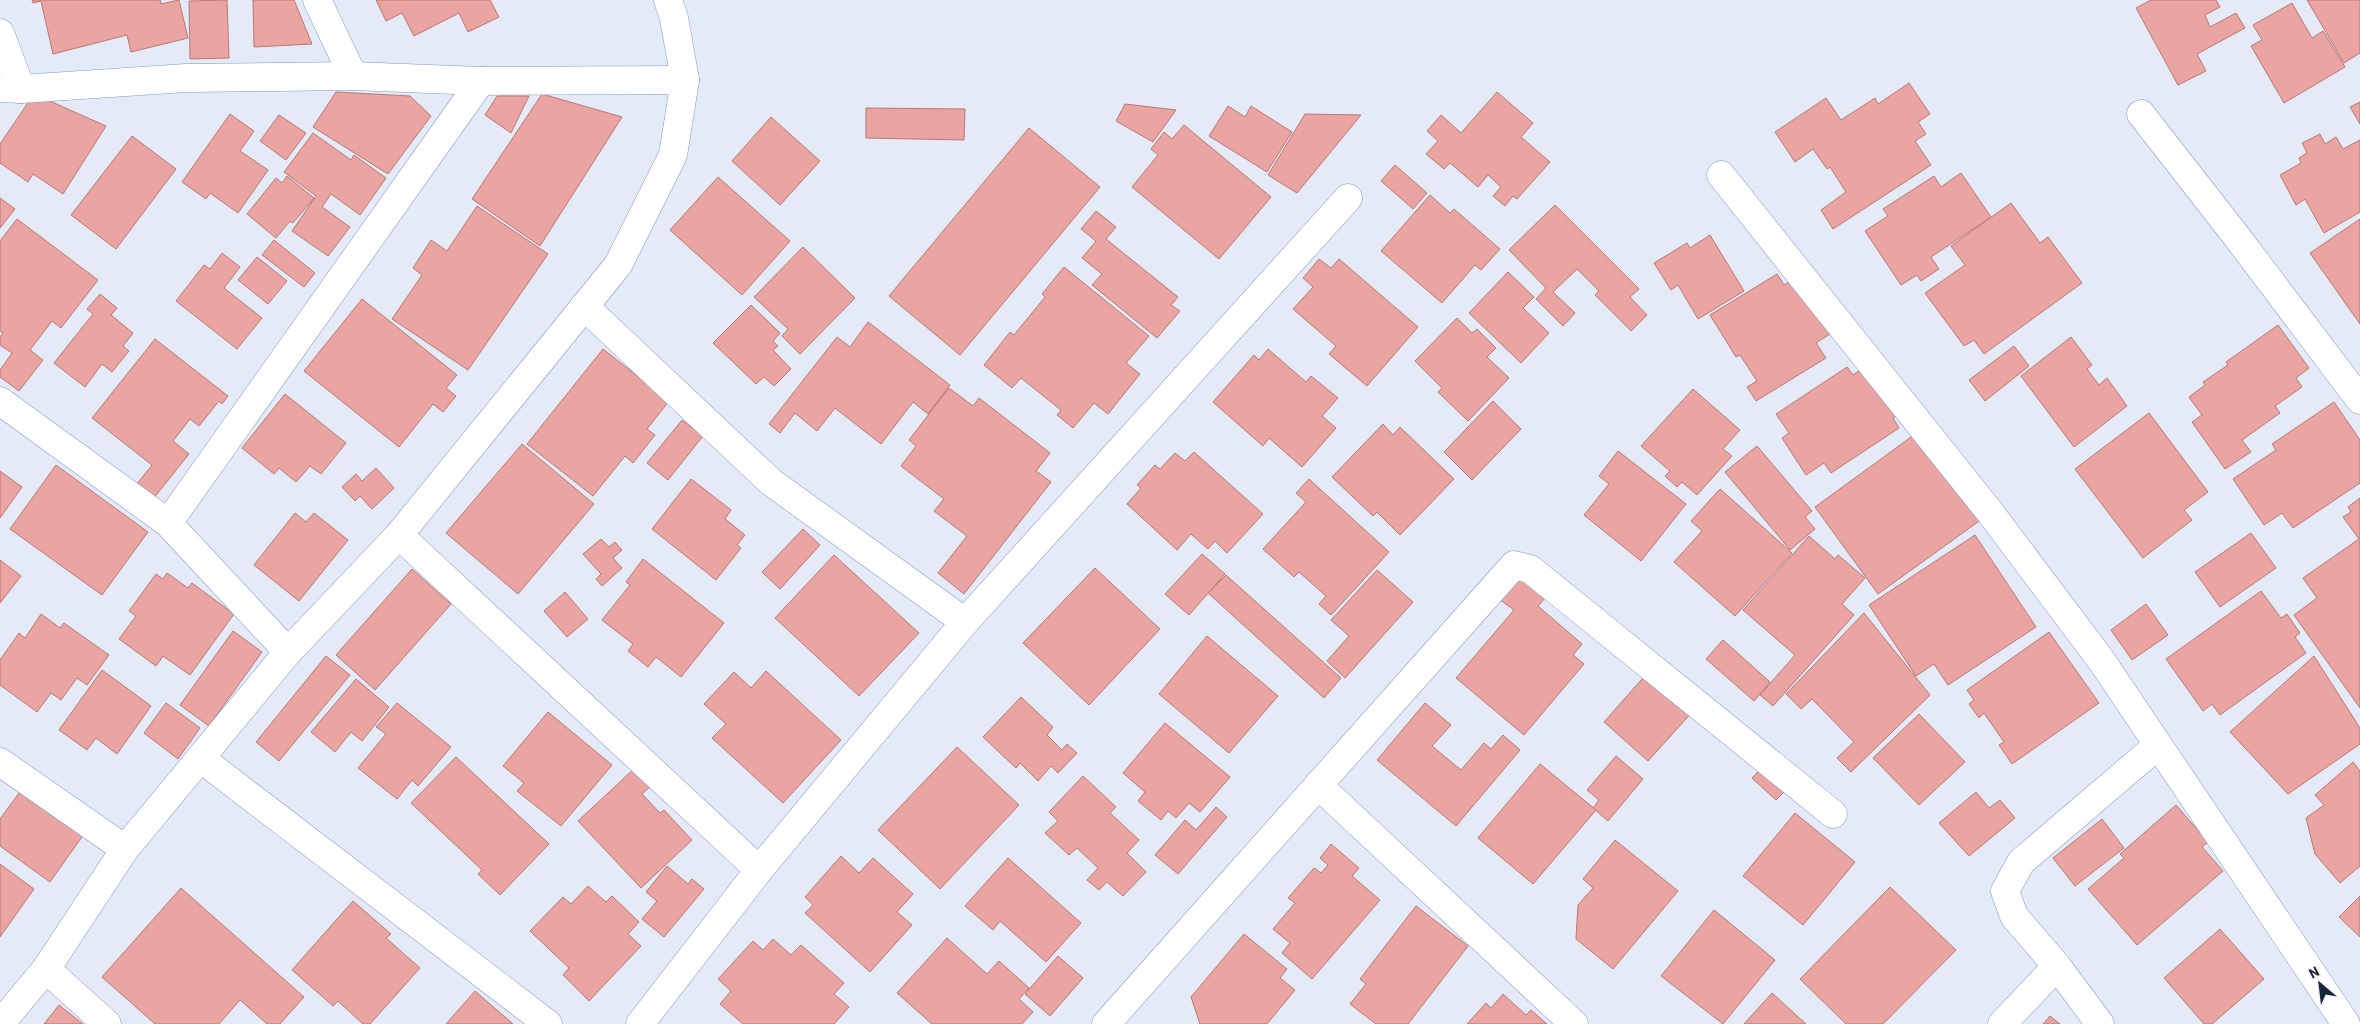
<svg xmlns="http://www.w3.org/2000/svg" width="2360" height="1024" viewBox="0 0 2360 1024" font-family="Barlow,sans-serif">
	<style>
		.building { fill: #eaa4a1; stroke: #ba7775 }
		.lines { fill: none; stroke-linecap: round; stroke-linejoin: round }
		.minor-casing { stroke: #7c9ace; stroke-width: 29 }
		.minor { stroke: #fff; stroke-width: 28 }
	</style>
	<rect width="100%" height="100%" fill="#e4eaf6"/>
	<g class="building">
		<polygon points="32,0 160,0 161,4 179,0 188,38 131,52 127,35 53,54 41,1 33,3"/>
		<polygon points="227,0 229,58 190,59 189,1"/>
		<polygon points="253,0 294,0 312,44 254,47"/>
		<polygon points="376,0 490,0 499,17 468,32 459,13 414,36 402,13 386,21"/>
		<polygon points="2151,0 2216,0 2220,7 2205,15 2210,27 2236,13 2245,28 2197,54 2206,71 2178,85 2136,8"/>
		<polygon points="2307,0 2360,0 2360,53 2344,63"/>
		<polygon points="2292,3 2312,38 2323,31 2345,67 2284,103 2251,46 2262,40 2253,25"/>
		<polygon points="1909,83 1930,114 1918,122 1926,134 1915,141 1931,165 1833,229 1821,210 1846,192 1830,167 1827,169 1813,149 1795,162 1775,132 1826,98 1841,120 1875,98 1878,104"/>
		<polygon points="336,92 410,96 431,116 388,174 313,127"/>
		<polygon points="1497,92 1533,123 1521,137 1550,162 1517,199 1513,196 1505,206 1493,196 1501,187 1488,175 1478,187 1450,163 1444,169 1426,154 1438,141 1427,131 1441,115 1461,133"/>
		<polygon points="34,94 106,126 63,194 33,174 28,182 0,163 0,144"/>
		<polygon points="542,94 622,117 540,246 472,199"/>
		<polygon points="497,96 529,96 511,133 485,115"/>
		<polygon points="2360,102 2360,124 2350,107"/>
		<polygon points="1125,104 1176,110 1153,142 1116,121"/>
		<polygon points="1228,106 1245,117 1251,106 1292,132 1267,172 1209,136"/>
		<polygon points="866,108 965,109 964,140 866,138"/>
		<polygon points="230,114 254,131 240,151 268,170 238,213 210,193 206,199 182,182"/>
		<polygon points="1305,114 1361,115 1297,193 1268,175"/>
		<polygon points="279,115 306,133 286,160 260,141"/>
		<polygon points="771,117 820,161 780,205 732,161"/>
		<polygon points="1184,125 1271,197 1219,259 1132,187 1158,155 1151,149 1164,132 1172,139"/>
		<polygon points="1029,128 1100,187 960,355 889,296"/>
		<polygon points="313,133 351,160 354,155 386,178 360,215 331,194 322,207 350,227 328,256 292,231 316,196 284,172"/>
		<polygon points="2320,134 2325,144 2336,137 2343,149 2360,140 2360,212 2324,233 2305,199 2296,205 2280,175 2301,163 2299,158 2307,153 2302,143"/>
		<polygon points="132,136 176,169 116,249 71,215"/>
		<polygon points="1395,165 1427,193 1413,209 1381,181"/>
		<polygon points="1961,173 1991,217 1931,257 1939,269 1921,281 1917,275 1901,285 1865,231 1888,216 1883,209 1934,176 1941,187"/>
		<polygon points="287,176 314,198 293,223 290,221 276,238 247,214 276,178 282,183"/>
		<polygon points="718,177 790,241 742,295 670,230"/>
		<polygon points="1430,195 1450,213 1454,209 1500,249 1481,270 1475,265 1442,303 1381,251"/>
		<polygon points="0,198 15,209 0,228"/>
		<polygon points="2011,203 2040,243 2048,237 2082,283 1984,354 1974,340 1964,346 1925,293 1965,265 1951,246"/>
		<polygon points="1555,205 1639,289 1630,297 1647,315 1631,331 1595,295 1599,291 1577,269 1553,292 1575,313 1563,326 1536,299 1546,288 1509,250"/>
		<polygon points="477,206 548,254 468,370 392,319 422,275 413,268 431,240 447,251"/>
		<polygon points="1096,211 1116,227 1106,239 1178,297 1171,305 1180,311 1157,338 1092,285 1102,274 1082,258 1096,241 1081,229"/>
		<polygon points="17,219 98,280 61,328 52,321 30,350 43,360 19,391 0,377 0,370 12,353 0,345 0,337 3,333 0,331 0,241"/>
		<polygon points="2360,219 2360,324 2310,253"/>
		<polygon points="1710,235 1744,291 1698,319 1678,285 1671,290 1654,263 1687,243 1690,248"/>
		<polygon points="274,240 315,273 304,287 262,255"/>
		<polygon points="803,247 855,298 800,354 782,336 788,329 754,297"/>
		<polygon points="222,253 240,267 224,288 262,318 237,349 176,301 204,265 210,269"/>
		<polygon points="257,257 287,281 268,304 238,280"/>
		<polygon points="1319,259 1331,268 1339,259 1418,327 1367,386 1329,354 1336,346 1293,309 1313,287 1303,278"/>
		<polygon points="1064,267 1149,336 1126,363 1140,374 1108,414 1094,403 1073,428 1057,415 1061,410 1021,378 1012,388 984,365 1010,332 1014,335 1045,297 1042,294"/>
		<polygon points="1508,272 1534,297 1523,308 1549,333 1521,363 1469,313"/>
		<polygon points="1777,274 1784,285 1799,275 1833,332 1816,343 1826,358 1756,401 1747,387 1757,381 1740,355 1736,357 1710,315"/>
		<polygon points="100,294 117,308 111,315 133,333 123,346 129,351 112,372 102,364 85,387 54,363 93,314 87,309"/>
		<polygon points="362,299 457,375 446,388 456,396 443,412 433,404 399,447 304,371"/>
		<polygon points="751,305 780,333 773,341 778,346 773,350 791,369 774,386 764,377 756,384 713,343"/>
		<polygon points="1457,318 1472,333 1477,329 1496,348 1487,357 1509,378 1468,421 1438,392 1442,388 1415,361"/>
		<polygon points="868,322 950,385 928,414 913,402 881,444 835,408 817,431 795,413 780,433 769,424 837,337 850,347"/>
		<polygon points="2278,325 2309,368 2296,378 2302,387 2275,406 2280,413 2242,440 2251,452 2225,469 2192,422 2202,415 2189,397 2205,385 2203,382 2228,365 2226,362"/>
		<polygon points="2071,337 2092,365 2087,369 2099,385 2107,378 2127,406 2074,447 2021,376"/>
		<polygon points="155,339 228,396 222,404 219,401 199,426 190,419 173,441 189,454 153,499 136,485 152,465 92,418"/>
		<polygon points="2014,346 2029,366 1985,401 1969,380"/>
		<polygon points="603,349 669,401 647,429 655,435 633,463 625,456 593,496 527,444"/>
		<polygon points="1268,349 1306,382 1311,376 1338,398 1322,416 1336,428 1302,467 1269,438 1263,446 1213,402 1254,355 1259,360"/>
		<polygon points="1869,364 1902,413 1893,418 1899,428 1831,473 1824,463 1806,475 1782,438 1789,433 1776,414 1847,367 1853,375"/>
		<polygon points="949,388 973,406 979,398 1050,453 1036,471 1051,482 964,594 938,573 967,536 934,511 944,499 901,466 916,446 909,440"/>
		<polygon points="1693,389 1740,430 1723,449 1732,456 1697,495 1682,482 1677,487 1665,476 1670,471 1641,446"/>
		<polygon points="285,394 346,443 321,474 310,466 296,482 279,468 274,474 242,448"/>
		<polygon points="1493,401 1521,429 1472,480 1444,452"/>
		<polygon points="2334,402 2360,440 2360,483 2293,528 2282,513 2264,525 2233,479 2276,450 2272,444"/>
		<polygon points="2149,413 2208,492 2184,510 2192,520 2143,558 2075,469"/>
		<polygon points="682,420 703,436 668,480 647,463"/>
		<polygon points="1383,424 1393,435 1400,427 1454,479 1400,535 1377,512 1373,516 1332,477"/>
		<polygon points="1918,432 1982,519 1878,594 1815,507"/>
		<polygon points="522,444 594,504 518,594 446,533"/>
		<polygon points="1757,446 1812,511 1805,517 1815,529 1790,550 1725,472"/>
		<polygon points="1618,451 1686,504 1641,561 1584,515 1609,484 1599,476"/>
		<polygon points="1194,452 1263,514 1227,553 1215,541 1208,549 1191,534 1177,550 1127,504 1141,488 1137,485 1155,465 1160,469 1175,453 1185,461"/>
		<polygon points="56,465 148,532 102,595 10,529"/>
		<polygon points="376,468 394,488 372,509 360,496 355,501 342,487 356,474 362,481"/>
		<polygon points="0,471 22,487 0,518"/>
		<polygon points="691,479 731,510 725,519 745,535 737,545 741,548 716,580 652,529"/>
		<polygon points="1309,479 1389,552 1331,615 1319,604 1326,596 1299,572 1294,577 1263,549 1306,502 1296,493"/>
		<polygon points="1720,489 1792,553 1735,616 1674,562 1702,531 1691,521"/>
		<polygon points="2360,498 2360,708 2294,615 2317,598 2303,578 2359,539 2343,517 2351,512 2348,507"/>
		<polygon points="295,513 306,522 314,513 348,540 299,601 254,565"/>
		<polygon points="803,529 820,545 780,589 762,572"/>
		<polygon points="2251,533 2276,568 2220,607 2195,572"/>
		<polygon points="1975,535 2036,627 1948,685 1934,664 1916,676 1869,605"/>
		<polygon points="1809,536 1835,559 1838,555 1865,578 1842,604 1854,615 1773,706 1760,695 1795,655 1743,610"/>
		<polygon points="601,539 609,547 615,542 622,550 613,558 622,568 602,586 596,579 601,574 583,554"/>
		<polygon points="1202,554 1225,574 1189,615 1165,594"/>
		<polygon points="834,555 919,633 859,696 775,618"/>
		<polygon points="643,559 724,623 681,677 656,657 648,667 628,651 633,644 602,620 630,585 626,582"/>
		<polygon points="0,560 21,576 0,603"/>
		<polygon points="1095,568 1160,629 1089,705 1023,643"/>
		<polygon points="412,569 451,604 375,690 336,655"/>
		<polygon points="1377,570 1413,602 1345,678 1327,661 1349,636 1331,620"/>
		<polygon points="167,573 188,588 192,583 234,614 190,675 163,656 156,666 119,639 136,616 129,611 156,574 163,579"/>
		<polygon points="1519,574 1546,597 1538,606 1582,644 1573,655 1584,664 1524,735 1456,678 1514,610 1499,599"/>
		<polygon points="1226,575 1341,678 1324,698 1208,593"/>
		<polygon points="2261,591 2281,618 2287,614 2300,633 2295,637 2306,653 2220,715 2212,704 2203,711 2166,659"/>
		<polygon points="565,592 588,619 567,637 544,611"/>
		<polygon points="2146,604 2168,635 2132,660 2111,630"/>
		<polygon points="1864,613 1930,695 1851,772 1837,758 1854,742 1812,699 1801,709 1786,694"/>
		<polygon points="41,614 60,628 64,623 109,655 87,685 77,678 61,700 51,693 37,712 0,685 0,660 19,633 25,638"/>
		<polygon points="233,631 262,652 209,726 180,705"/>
		<polygon points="2049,632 2099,703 2012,764 1999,745 2004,742 1984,713 1979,718 1969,704 1974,700 1967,690"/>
		<polygon points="1207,636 1278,696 1229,753 1159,694"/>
		<polygon points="1723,640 1770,682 1754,701 1706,659"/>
		<polygon points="326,656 350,675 279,761 256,742"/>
		<polygon points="2314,656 2360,728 2360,744 2288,794 2230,732"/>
		<polygon points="102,670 151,706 117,754 96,738 87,750 59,730"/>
		<polygon points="1650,670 1694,710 1648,761 1604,722"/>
		<polygon points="766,671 841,740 783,803 712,738 726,724 704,704 734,672 751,688"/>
		<polygon points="356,679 389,707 362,741 351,732 335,752 311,732"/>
		<polygon points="1021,697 1053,727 1047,735 1062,750 1067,744 1077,753 1058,773 1051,766 1038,781 1020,763 1016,768 983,737"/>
		<polygon points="166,703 200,728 178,759 144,733"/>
		<polygon points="397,703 451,747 418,786 412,780 397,799 358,768 386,734 376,727"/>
		<polygon points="1425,703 1451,725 1432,746 1461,770 1484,743 1491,749 1503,735 1520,750 1456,826 1377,760"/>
		<polygon points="548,712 612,765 561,826 517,791 524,783 503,766"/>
		<polygon points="1919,714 1965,762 1919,805 1873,758"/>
		<polygon points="1165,723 1230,777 1200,812 1189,803 1176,818 1168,811 1161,820 1138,801 1145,792 1123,773"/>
		<polygon points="957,747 1019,805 940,889 878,830"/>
		<polygon points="1616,756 1643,779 1608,821 1593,808 1599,800 1587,790"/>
		<polygon points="456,757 549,844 500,895 478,874 482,870 411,803"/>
		<polygon points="2353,762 2360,771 2360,866 2340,883 2315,854 2306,818 2324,805 2315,795"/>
		<polygon points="1540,764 1596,810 1533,884 1478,838"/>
		<polygon points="1766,764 1789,787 1776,800 1752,778"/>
		<polygon points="636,767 653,784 642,794 660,813 664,810 692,840 641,888 578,821"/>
		<polygon points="1083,776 1116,807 1110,813 1139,840 1127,853 1146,872 1123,896 1107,882 1099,890 1087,880 1098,868 1077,848 1069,855 1045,833 1058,821 1049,812"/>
		<polygon points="22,789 84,834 50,882 0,846 0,819"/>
		<polygon points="1976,792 1989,808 2000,800 2015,818 1969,856 1939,823"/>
		<polygon points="2176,805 2208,842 2202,847 2223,871 2137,945 2088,889 2124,858 2120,854"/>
		<polygon points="1216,807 1227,817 1178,874 1155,855 1185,820 1196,830"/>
		<polygon points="1795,813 1855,862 1803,925 1743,876"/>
		<polygon points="2102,819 2124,848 2075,886 2053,858"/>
		<polygon points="1615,840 1678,891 1613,969 1576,939 1578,905 1593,888 1583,879"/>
		<polygon points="1331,844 1359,868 1352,876 1380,900 1312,979 1282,953 1290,943 1273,929 1295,903 1288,898 1314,868 1321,873 1328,865 1320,858"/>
		<polygon points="841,856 859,873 873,858 913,894 897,912 912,925 870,972 805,913 813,905 805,897"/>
		<polygon points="1008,858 1081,923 1046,962 1000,921 993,930 965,906"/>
		<polygon points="0,864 34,889 0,937"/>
		<polygon points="667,866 688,884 692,879 704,889 664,937 642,919 657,901 646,892"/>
		<polygon points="588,886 606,902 612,896 639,922 628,934 641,946 589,1001 563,975 569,968 530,931 563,897 571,904"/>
		<polygon points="1890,887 1956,950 1883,1024 1846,1024 1800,979"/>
		<polygon points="181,888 304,997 280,1024 267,1024 240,1000 219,1024 155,1024 102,977"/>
		<polygon points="2360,896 2360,937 2339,917"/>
		<polygon points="353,901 391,934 386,938 420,968 370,1024 363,1024 338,1001 333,1006 292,970"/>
		<polygon points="1416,906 1468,946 1408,1024 1376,1024 1350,1004 1366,984 1360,979"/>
		<polygon points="1714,910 1775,960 1723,1024 1661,976"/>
		<polygon points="2220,929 2264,979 2212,1024 2204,1024 2164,978"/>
		<polygon points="1244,934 1287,969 1280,978 1295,990 1267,1024 1200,1024 1191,997"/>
		<polygon points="947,938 987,974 999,961 1029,988 1019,999 1033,1012 1022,1024 932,1024 897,993"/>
		<polygon points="773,939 791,955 801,945 844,983 834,994 849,1007 834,1024 743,1024 720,1004 731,991 718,979 753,941 763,950"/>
		<polygon points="1058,956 1083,978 1050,1016 1025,994"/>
		<polygon points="475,991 513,1024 446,1024"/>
		<polygon points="1772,993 1806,1024 1744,1024"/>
		<polygon points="1503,994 1526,1015 1531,1010 1547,1024 1467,1024 1486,1003 1491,1008"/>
		<polygon points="59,1005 83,1024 44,1024"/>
		<polygon points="2050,1016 2060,1024 2043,1024"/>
	</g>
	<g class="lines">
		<g class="minor-casing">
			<g id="minor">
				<polyline points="317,0 353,76"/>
				<polyline points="0,33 21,89"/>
				<polyline points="0,88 21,89 186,78 353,76 481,81 685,80"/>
				<polyline points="2141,114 2237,237 2360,400"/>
				<polyline points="1721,175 1989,511 2101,660 2346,1024"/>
				<polyline points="584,306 771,482 965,622"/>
				<polyline points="0,401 168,523 288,652"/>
				<polyline points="168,523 481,81"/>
				<polyline points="399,535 759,870"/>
				<polyline points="200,758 548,1024"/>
				<polyline points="0,762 125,849"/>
				<polyline points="1318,785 1574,1024"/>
				<polyline points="46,969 107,1024"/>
				<polyline points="0,1024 46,969 125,849 288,652 399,535 618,265 673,155 685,80 674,18 668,0"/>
				<polyline points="640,1024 759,870 965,622 1348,198"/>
				<polyline points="1106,1024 1514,565 1530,569 1833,814"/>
				<polyline points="2002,1024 2057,966"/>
				<polyline points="2100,1024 2057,966 2014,916 2005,891 2021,862 2157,746"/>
			</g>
		</g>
		<use href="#minor" class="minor"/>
	</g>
	<g transform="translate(2320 984) rotate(332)" stroke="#f7f7f7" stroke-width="4" paint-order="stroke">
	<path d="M0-4L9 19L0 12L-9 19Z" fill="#192439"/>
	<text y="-8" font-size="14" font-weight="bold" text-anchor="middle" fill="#192439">N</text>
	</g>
</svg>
